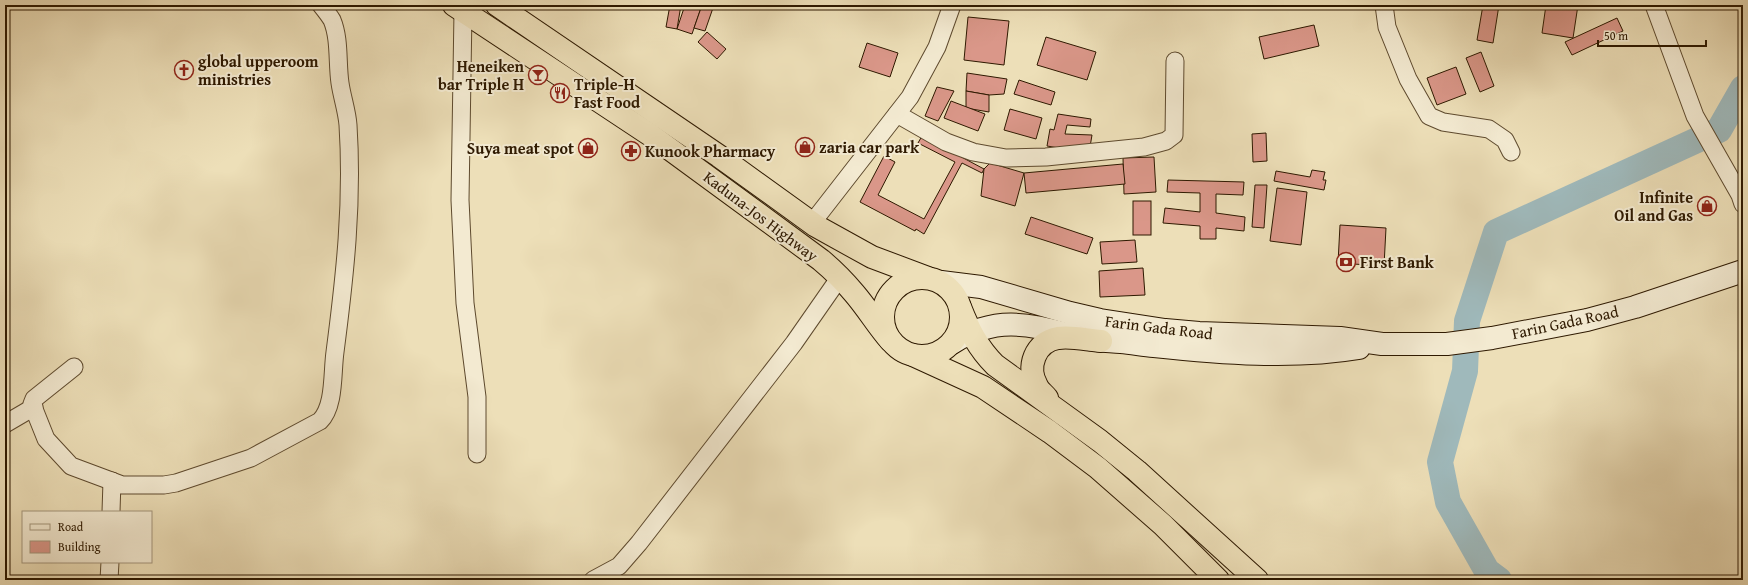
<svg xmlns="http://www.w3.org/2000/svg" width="1748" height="585" viewBox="0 0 1748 585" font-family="'Gentium Book Plus',serif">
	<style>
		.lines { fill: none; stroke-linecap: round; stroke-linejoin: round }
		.river { stroke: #9fb9bb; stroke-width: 26 }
		.building { fill: #da9789; stroke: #2e1900 }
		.street-casing { stroke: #5e4a2e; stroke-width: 19 }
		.secondary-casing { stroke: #2e1900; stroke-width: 24 }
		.highway-casing { stroke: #2e1900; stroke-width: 24 }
		.street { stroke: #f3ead1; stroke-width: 17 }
		.secondary { stroke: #f3ead1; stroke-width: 22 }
		.highway { stroke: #eddfb8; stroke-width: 22 }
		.labels { text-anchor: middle; stroke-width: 4; stroke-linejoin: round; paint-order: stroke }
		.poi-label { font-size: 16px; font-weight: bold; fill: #2e1900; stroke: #f3ead1; text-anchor: start }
		.street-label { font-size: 16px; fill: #2e1900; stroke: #f3ead1 }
	</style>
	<rect width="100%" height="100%" fill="#eddfb8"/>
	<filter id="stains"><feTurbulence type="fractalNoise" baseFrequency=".005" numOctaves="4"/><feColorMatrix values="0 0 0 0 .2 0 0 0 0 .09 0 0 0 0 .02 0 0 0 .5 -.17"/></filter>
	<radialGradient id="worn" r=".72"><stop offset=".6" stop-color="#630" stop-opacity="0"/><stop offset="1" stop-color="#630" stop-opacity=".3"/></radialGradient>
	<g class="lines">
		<polyline class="river" points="1499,580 1487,571 1448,502 1440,462 1465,371 1467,321 1496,232 1719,130 1743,88"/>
	</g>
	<g class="building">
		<polygon points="670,5 681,5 677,29 666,27"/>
		<polygon points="685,5 702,5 692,34 677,29"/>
		<polygon points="702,5 714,5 705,31 694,28"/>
		<polygon points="1483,5 1499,5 1493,43 1477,40"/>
		<polygon points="1546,5 1578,5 1573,38 1542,33"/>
		<polygon points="968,17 1009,21 1004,65 964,60"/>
		<polygon points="1617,18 1623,31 1572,55 1565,42"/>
		<polygon points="1314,25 1319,46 1264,59 1259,37"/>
		<polygon points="707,32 726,49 717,59 698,42"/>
		<polygon points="1046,37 1096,52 1087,80 1037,65"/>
		<polygon points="867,43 898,53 890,77 859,67"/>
		<polygon points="1481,52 1494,86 1480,92 1466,58"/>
		<polygon points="1456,67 1466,94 1437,105 1427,78"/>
		<polygon points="967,73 1007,79 1004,94 989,95 966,91"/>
		<polygon points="1019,80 1055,92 1051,105 1014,94"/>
		<polygon points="937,87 954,91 938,121 925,116"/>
		<polygon points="966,91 989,95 989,112 966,108"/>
		<polygon points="951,101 985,114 978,131 944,118"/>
		<polygon points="1010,109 1042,118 1036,139 1004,130"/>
		<polygon points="1058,114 1091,119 1090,127 1067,125 1065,134 1092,135 1089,153 1047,146 1050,129 1054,130"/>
		<polygon points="1266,133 1267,161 1253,162 1252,134"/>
		<polygon points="922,136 984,169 982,173 962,163 924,234 916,229 915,231 860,202 884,156 895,162 878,195 924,219 955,162 918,143"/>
		<polygon points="1154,157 1156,192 1124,194 1123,158"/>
		<polygon points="990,163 1024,173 1015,206 981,196 984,169"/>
		<polygon points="1123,164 1125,184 1026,193 1024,173"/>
		<polygon points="1312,170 1325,172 1323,180 1326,180 1324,190 1274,181 1276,171 1310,177"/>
		<polygon points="1168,180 1244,182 1243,195 1216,194 1216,213 1245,217 1244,231 1216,228 1216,239 1200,239 1200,226 1163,223 1165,208 1200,212 1200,193 1167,192"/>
		<polygon points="1255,185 1267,185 1264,228 1252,227"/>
		<polygon points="1277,188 1307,192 1301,245 1270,241"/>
		<rect x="1133" y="201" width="18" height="34"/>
		<polygon points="1031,217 1093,238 1087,254 1025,234"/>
		<polygon points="1340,225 1386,228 1384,266 1338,263"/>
		<polygon points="1135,240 1137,262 1102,264 1100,242"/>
		<polygon points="1143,268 1145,295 1100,297 1099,271"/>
	</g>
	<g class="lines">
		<g class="street-casing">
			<g id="street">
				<polyline points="1384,5 1387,27 1408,79 1429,116 1443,122 1489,129 1505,140 1511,152"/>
				<polyline points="1654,5 1695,116 1740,195 1743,204"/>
				<polyline points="463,11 460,200 465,303 477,397 477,454"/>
				<polyline points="897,114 946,142 973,152 1006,158 1046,157 1144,147 1166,141 1174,135 1175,61"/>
				<polyline points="812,223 910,97 937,47 952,5"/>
				<path d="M74,367l-40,32 -2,5 14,35 25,27 51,19h42l12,-2 75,-25 69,-37c15,-15 12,-48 15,-69 10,-77 18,-149 13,-227 -1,-14 -6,-28 -8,-42 -3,-20 0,-44 -8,-63 -3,-5 -7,-10 -11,-15"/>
				<polyline points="5,424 34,407"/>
				<polyline points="111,512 112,481"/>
				<polyline points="109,580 110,562"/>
				<polyline points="593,580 619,566 639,543 794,343 840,277"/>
			</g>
		</g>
		<g class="secondary-casing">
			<g id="secondary">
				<polyline points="941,282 981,287 1070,313 1100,320 1165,330 1199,333 1340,338 1382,344 1447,344 1492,338 1587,320 1635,307 1743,271"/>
				<path d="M952,343c49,-31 84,-16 136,-4 11,2 22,2 33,3 11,1 22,3 33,4 66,7 140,13 205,2"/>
			</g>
		</g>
		<g class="highway-casing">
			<g id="highway">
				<path d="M454,5l198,131 169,124c12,10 23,21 33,33 13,15 23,32 36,47"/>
				<polyline points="497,5 719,156 816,226 872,257 928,278"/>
				<circle cx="922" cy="317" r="39"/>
				<path d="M960,307c9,23 18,41 35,58l105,76 37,30 120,109"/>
				<polyline points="913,355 983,387 1050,432 1098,468 1163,525 1218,580"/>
				<path d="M1047,398c-3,-4 -8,-7 -10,-12 -11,-19 -2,-44 21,-48 14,-2 29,2 43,3"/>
			</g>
		</g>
		<use href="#street" class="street"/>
		<use href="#secondary" class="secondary"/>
		<use href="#highway" class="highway"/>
	</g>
	<defs>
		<g id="church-ring" transform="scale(1)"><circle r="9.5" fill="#f3ead1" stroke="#8f2418" stroke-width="1.5"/><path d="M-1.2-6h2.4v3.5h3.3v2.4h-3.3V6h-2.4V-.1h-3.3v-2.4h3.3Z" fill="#8f2418"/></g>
		<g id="bar-ring" transform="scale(1)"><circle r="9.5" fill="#f3ead1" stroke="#8f2418" stroke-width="1.5"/><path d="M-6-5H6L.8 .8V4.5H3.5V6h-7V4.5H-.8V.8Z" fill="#8f2418"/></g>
		<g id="restaurant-ring" transform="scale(1)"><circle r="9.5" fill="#f3ead1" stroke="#8f2418" stroke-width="1.5"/><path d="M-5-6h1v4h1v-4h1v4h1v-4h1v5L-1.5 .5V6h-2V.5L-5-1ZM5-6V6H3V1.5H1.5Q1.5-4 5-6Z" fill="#8f2418"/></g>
		<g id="shop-ring" transform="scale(1)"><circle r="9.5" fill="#f3ead1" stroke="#8f2418" stroke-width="1.5"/><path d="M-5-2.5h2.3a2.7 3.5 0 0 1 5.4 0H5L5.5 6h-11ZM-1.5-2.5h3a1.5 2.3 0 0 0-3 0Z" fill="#8f2418"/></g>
		<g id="pharmacy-ring" transform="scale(1)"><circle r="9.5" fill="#f3ead1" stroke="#8f2418" stroke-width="1.5"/><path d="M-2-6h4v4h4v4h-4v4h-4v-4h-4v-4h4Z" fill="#8f2418"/></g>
		<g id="bank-ring" transform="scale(1)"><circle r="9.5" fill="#f3ead1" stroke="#8f2418" stroke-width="1.5"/><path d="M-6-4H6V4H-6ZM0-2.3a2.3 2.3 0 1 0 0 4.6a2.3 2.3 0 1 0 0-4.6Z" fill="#8f2418"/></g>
	</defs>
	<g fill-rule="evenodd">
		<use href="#church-ring" x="184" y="70"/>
		<use href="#bar-ring" x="538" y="75"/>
		<use href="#restaurant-ring" x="560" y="93"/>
		<use href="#shop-ring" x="805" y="147"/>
		<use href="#shop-ring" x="588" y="148"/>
		<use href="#pharmacy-ring" x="631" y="151"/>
		<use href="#shop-ring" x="1707" y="206"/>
		<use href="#bank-ring" x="1346" y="262"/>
	</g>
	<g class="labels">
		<g class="poi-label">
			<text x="198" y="67">global upperoom<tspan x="198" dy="18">ministries</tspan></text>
			<text x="524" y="72" text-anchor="end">Heneiken<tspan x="524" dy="18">bar Triple H</tspan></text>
			<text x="574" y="90">Triple-H<tspan x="574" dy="18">Fast Food</tspan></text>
			<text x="819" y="153">zaria car park</text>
			<text x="574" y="154" text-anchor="end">Suya meat spot</text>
			<text x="645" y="157">Kunook Pharmacy</text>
			<text x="1693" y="203" text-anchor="end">Infinite<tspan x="1693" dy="18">Oil and Gas</tspan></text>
			<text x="1360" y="268">First Bank</text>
		</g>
		<g class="street-label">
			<text transform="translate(761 216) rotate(37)" y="6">Kaduna-Jos Highway</text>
			<text transform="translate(1565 322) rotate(-12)" y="6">Farin Gada Road</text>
			<text transform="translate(1159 327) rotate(7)" y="6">Farin Gada Road</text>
		</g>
	</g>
	<rect width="1748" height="585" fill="none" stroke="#eddfb8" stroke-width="20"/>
	<rect x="6" y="6" width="1736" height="573" fill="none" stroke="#2e1900" stroke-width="2"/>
	<rect x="10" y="10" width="1728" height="565" fill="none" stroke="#2e1900"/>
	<rect x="22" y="511" width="130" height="52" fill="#f3ead1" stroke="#a4967d"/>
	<rect x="30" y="524" width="20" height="6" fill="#f3ead1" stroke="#a4967d"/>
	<text x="58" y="531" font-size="12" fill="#2e1900">Road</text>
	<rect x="30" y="541" width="20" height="12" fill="#da9789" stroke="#a4967d"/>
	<text x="58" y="551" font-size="12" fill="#2e1900">Building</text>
	<path d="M1598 40v6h108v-6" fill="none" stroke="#2e1900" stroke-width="2"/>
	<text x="1604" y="40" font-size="12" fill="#2e1900" stroke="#f3ead1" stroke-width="3" paint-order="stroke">50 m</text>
	<rect width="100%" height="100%" filter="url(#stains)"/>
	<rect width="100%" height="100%" fill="url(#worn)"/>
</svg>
